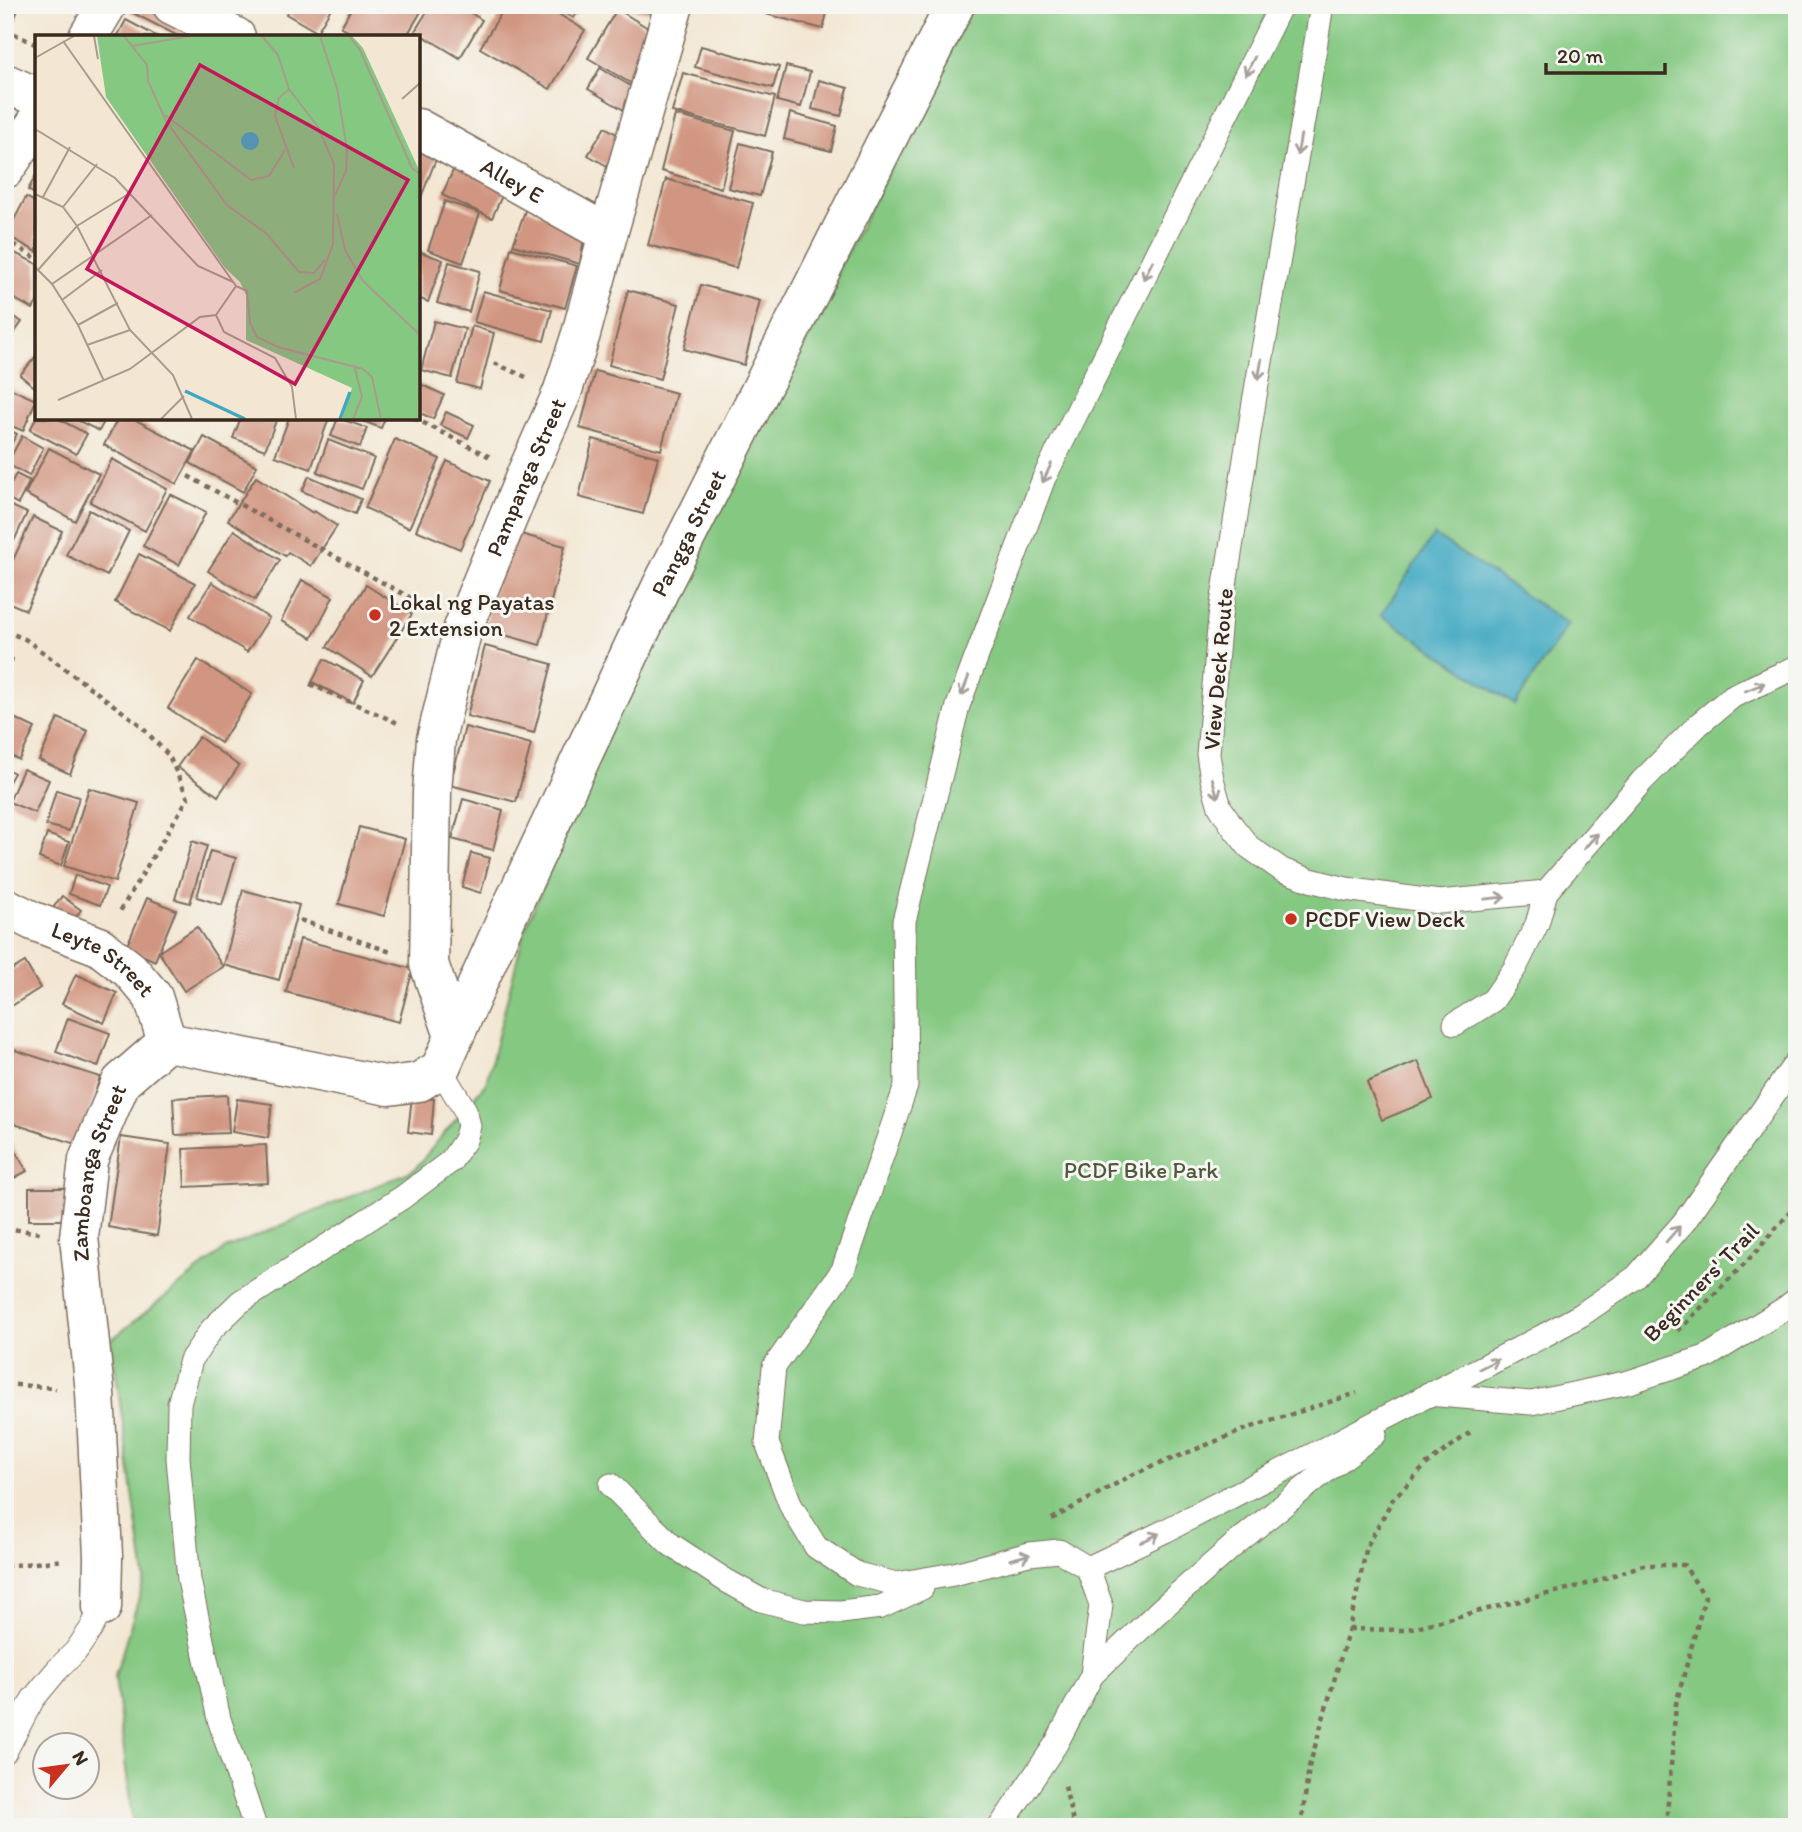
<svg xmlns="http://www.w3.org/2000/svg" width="1802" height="1832" viewBox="0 0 1802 1832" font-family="Itim,sans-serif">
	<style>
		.green { fill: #84c881; stroke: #607950; stroke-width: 2 }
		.water { fill: #41a8c1; stroke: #3e6970; stroke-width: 2 }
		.building { fill: #d19681 }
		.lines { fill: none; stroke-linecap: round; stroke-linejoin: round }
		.lane-casing { stroke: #7b6c5d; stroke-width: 25 }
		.street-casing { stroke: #7b6c5d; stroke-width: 41 }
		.path { stroke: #7b6c5d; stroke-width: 4.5; stroke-dasharray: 5 5; stroke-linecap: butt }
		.lane { stroke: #fff; stroke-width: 23 }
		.street { stroke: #fff; stroke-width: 38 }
		.oneway { stroke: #a79f9a }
		.poi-dot { fill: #c8321e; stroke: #f6f6f2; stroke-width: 2.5 }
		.labels { text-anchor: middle; stroke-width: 6; stroke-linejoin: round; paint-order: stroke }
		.street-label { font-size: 23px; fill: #3b2a1e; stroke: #f6f6f2 }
		.poi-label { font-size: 23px; fill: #3b2a1e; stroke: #f6f6f2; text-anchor: start }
		.park-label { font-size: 23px; fill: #51593c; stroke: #f6f6f2 }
		.inset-river { fill: none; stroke: #41a8c1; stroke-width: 3.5 }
		.inset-road { fill: none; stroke: #a99b8b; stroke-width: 2 }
		.view { fill: #c2185b; fill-opacity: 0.15; stroke: #c2185b; stroke-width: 3.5 }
		.inset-edge { fill: none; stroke: #3b2a1e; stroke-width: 3.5 }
	</style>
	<rect width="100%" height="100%" fill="#f6f6f2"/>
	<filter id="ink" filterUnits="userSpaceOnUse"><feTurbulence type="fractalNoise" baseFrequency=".0143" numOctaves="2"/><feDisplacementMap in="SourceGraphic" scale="14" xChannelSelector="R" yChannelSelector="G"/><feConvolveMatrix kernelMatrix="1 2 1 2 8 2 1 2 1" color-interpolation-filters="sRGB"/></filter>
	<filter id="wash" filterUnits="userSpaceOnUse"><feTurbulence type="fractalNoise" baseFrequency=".00686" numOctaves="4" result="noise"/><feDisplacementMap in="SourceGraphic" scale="28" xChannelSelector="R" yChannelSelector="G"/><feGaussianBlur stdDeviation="1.57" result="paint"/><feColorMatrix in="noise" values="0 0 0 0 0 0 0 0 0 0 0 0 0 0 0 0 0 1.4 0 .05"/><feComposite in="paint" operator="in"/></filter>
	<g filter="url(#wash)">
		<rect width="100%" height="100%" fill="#f3e7d3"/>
		<polygon class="green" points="973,5 1797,5 1797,1827 133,1827 115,1676 145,1578 111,1340 225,1249 414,1170 486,1083 525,928 639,662"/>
		<polygon class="water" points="1434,535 1568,624 1515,705 1381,615"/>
		<g id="blocks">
			<g class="building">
				<polygon points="5,5 20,5 13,22 5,19"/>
				<polygon points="132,5 164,5 194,19 186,37 180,37 129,11"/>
				<polygon points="292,5 333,5 317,32 286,14"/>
				<polygon points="353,5 425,5 406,37 358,37 341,27"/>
				<polygon points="431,5 458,5 482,20 460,58 415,31"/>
				<polygon points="506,5 543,5 585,30 550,89 480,48"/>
				<polygon points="552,5 581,5 574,18"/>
				<polygon points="618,5 665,5 663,14 618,7"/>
				<polygon points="769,5 829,5 823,29 766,14"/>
				<polygon points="617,9 661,36 632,84 588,58"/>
				<polygon points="126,20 158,37 117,37"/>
				<polygon points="701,46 779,67 773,88 695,67"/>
				<polygon points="786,66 810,72 801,107 777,101"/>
				<polygon points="600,68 646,95 634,116 588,89"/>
				<polygon points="683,73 775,97 765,136 672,112"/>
				<polygon points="819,80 848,88 841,116 812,109"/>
				<polygon points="790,113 837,126 831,151 784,139"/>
				<polygon points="675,115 735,131 721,188 661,171"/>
				<polygon points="605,127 630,142 614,170 588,155"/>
				<polygon points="418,143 438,154 418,205"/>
				<polygon points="740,143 772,152 760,196 728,188"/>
				<polygon points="459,157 509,180 492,218 442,195"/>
				<polygon points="37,173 37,195 28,190"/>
				<polygon points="666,179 753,203 736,268 648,245"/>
				<polygon points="26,197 37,203 37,252 6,235"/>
				<polygon points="445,201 480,213 463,263 428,250"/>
				<polygon points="526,208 585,231 580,264 513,245"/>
				<polygon points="5,248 37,264 37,302 33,309 5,294"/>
				<polygon points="511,248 577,266 565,308 500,290"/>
				<polygon points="418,251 443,260 428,302 418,298"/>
				<polygon points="449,262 480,271 469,312 437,303"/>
				<polygon points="701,285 760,301 744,365 684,349"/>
				<polygon points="628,290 679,304 660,379 609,365"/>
				<polygon points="483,291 552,310 544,341 474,322"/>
				<polygon points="5,310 22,322 5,346"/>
				<polygon points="434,321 465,329 452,378 421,370"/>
				<polygon points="472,326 494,333 480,389 457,383"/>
				<polygon points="37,355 37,389 20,375"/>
				<polygon points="595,371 676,393 661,450 580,428"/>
				<polygon points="418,383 444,395 433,419 418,412"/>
				<polygon points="7,387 36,400 23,431 5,423 5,391"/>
				<polygon points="446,412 474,425 468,438 440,425"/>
				<polygon points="36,418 57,418 87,434 76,454 30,430"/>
				<polygon points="73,418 106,418 99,431"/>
				<polygon points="118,418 132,418 195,451 177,484 104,445"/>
				<polygon points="241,418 277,418 265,450 233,438"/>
				<polygon points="289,418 329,418 311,469 275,456"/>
				<polygon points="338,418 367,428 360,447 331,436"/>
				<polygon points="355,418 385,418 381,428"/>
				<polygon points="5,428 17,434 5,456"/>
				<polygon points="22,436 43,448 29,476 7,464"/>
				<polygon points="204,437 257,466 243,492 190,463"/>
				<polygon points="395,439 440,459 409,528 365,508"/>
				<polygon points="593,439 658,457 643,514 579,497"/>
				<polygon points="328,440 374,458 362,489 317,472"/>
				<polygon points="49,448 99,474 75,521 25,494"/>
				<polygon points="112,459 167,489 145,531 90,502"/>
				<polygon points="447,461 490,481 460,549 416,530"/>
				<polygon points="16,474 30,481 18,504 5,497 5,494"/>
				<polygon points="309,476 361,499 355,514 302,491"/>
				<polygon points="256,477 313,513 314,511 337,526 311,566 288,552 285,556 228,520"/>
				<polygon points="170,494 206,512 179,565 143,546"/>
				<polygon points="5,503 27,513 8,554 5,552"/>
				<polygon points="89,510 129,531 107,576 66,555"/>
				<polygon points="33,517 62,531 26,610 5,601 5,577"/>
				<polygon points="234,530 280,560 255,600 208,571"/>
				<polygon points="509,531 565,546 540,645 484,629"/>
				<polygon points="139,554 195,583 170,631 115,602"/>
				<polygon points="302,580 333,597 312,638 281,621"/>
				<polygon points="212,582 269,618 247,652 190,616"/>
				<polygon points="366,585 412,614 372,676 327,647"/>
				<polygon points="485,646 552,664 534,733 467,716"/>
				<polygon points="5,654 13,659 6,680 5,680"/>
				<polygon points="324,659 364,680 353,703 312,682"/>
				<polygon points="198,660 252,694 221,743 168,708"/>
				<polygon points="14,718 35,728 19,760 5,753 5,737"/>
				<polygon points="58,718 88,731 70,774 39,760"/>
				<polygon points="465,727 531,744 516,802 450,785"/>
				<polygon points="199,737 239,766 218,796 177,767"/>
				<polygon points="5,768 14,773 5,789"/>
				<polygon points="23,769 49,780 35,813 9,802"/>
				<polygon points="89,788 139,803 115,882 64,866"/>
				<polygon points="56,790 79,797 69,831 46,825"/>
				<polygon points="463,799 503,810 493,850 452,839"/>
				<polygon points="359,827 405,839 384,916 339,904"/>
				<polygon points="47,834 69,842 61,866 39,858"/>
				<polygon points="192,841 207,846 190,903 175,899"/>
				<polygon points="210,851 236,858 222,905 197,897"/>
				<polygon points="471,853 490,858 481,893 462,887"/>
				<polygon points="75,875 107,887 100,905 69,894"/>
				<polygon points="243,890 299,905 279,980 224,965"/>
				<polygon points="62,896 81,910 72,922 53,908"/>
				<polygon points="147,898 176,910 155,961 126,948"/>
				<polygon points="197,927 223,967 184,991 159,952"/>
				<polygon points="300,939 413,969 399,1022 286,992"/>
				<polygon points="25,962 40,988 10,1007 5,999 5,974"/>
				<polygon points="76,974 117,993 104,1023 62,1004"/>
				<polygon points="68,1018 110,1033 98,1067 56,1052"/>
				<polygon points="5,1047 100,1077 79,1145 5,1121"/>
				<polygon points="1418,1061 1433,1099 1382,1120 1367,1082"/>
				<polygon points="227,1095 229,1133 175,1135 173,1098"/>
				<polygon points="412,1097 434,1099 431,1135 408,1132"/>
				<polygon points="237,1099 272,1104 268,1138 232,1132"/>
				<polygon points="121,1137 170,1144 157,1236 108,1227"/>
				<polygon points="8,1138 27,1171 7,1182 5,1179 5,1139"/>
				<polygon points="266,1145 268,1183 185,1187 183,1149"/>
				<rect x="29" y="1188" width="38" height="32"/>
			</g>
		</g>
	</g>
	<g filter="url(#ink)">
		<use href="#blocks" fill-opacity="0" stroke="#7b6c5d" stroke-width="2"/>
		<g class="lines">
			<g class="lane-casing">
				<g id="lane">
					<polyline points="1322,5 1304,115 1255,396 1220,617 1208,754 1212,779 1220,807 1233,827 1249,847 1282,870 1310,880 1346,889 1439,902 1546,892 1642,781 1699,724 1733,696 1797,667"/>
					<polyline points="1455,1024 1493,1000 1515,968 1537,924 1546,892"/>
					<polyline points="1428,1394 1531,1403 1629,1382 1706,1357 1784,1309 1797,1299"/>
					<polyline points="611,1485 670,1544 725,1580 761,1600 804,1611 841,1612 881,1607 922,1588"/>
					<polyline points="1088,1568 1165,1531 1541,1337 1581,1315 1636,1277 1684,1222 1797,1061"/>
					<polyline points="1092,1675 1101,1605 1088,1568 1059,1551 1029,1554 954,1574 896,1584 857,1574 816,1547 791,1506 767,1443 774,1367 843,1270 906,1086 904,921 958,706 1044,478 1281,5"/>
					<polyline points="5,1752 33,1699 57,1670 76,1651 91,1629 102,1607"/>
					<polyline points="255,1827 219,1719 189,1580 178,1458 179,1404 191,1360 212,1329 240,1302 403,1197 451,1161 465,1140 469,1126 465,1110 440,1069"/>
					<polyline points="1000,1827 1056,1744 1092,1675 1160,1610 1233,1546 1317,1478 1375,1434"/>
				</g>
			</g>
			<g class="street-casing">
				<g id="street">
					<polyline points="172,5 236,37"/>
					<polyline points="88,37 107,5"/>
					<polyline points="5,83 37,97"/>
					<path id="s1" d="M418,128l190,106"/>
					<polyline points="5,169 37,122"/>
					<path id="s2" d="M5,907l28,14 66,25 31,24 23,27 14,45"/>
					<path id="s3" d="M454,1036l-25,-72 3,-172 4,-53 27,-111 63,-154 36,-81 19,-59 27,-100 66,-229"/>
					<path id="s4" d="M167,1042l222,44 30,-4 21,-13 67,-152 155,-332 293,-580"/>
					<path id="s5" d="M102,1607l1,-51 -8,-164 -16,-155 9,-77 33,-78 46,-40"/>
				</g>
			</g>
			<g class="path">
				<polyline points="5,29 37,45"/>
				<polyline points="5,239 37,259"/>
				<polyline points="494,363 526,377"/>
				<polyline points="414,418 490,457"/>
				<polyline points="188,476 429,608"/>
				<polyline points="5,631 25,639 139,724 169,756 188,798 119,913"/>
				<polyline points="310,684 400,724"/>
				<polyline points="300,920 391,952"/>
				<polyline points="5,1228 40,1233"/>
				<polyline points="1678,1331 1753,1255 1797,1204"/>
				<polyline points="5,1384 56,1388"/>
				<polyline points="1052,1519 1134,1474 1249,1428 1357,1393"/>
				<polyline points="5,1566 64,1560"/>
				<polyline points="1349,1629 1404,1630 1591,1583 1643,1565 1684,1565 1705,1597 1676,1704 1666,1827"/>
				<polyline points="1065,1786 1074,1827"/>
				<polyline points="1301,1827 1309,1767 1349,1629 1367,1546 1393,1499 1427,1464 1472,1431"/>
			</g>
			<use href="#lane" class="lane"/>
			<use href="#street" class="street"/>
		</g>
		<defs><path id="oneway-shaft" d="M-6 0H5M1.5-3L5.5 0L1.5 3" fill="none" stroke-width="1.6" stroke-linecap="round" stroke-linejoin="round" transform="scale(1.75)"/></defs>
		<g class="oneway">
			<use href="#oneway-shaft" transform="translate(1250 66) rotate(117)"/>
			<use href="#oneway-shaft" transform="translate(1299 145) rotate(100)"/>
			<use href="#oneway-shaft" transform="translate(1148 270) rotate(117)"/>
			<use href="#oneway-shaft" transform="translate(1260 369) rotate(100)"/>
			<use href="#oneway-shaft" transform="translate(1047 473) rotate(115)"/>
			<use href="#oneway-shaft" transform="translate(965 686) rotate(111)"/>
			<use href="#oneway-shaft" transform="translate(1755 687) rotate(-22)"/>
			<use href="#oneway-shaft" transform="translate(1215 788) rotate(74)"/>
			<use href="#oneway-shaft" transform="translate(1591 841) rotate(-48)"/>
			<use href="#oneway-shaft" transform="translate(1495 898) rotate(-6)"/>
			<use href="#oneway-shaft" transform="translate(1673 1234) rotate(-49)"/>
			<use href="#oneway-shaft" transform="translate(1489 1364) rotate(-27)"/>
			<use href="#oneway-shaft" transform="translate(1150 1538) rotate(-26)"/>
			<use href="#oneway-shaft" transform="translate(1020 1557) rotate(-14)"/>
		</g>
	</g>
	<g class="poi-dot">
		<circle cx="375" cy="615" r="7"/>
		<circle cx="1291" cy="919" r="7"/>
	</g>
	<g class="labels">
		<g class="street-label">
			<text dy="8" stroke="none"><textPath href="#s1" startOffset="108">Alley E</textPath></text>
			<text dy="8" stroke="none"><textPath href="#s3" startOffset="579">Pampanga Street</textPath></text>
			<text dy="8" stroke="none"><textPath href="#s4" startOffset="872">Pangga Street</textPath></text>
			<text transform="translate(1218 669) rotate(-85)" y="8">View Deck Route</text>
			<text dy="8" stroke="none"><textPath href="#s2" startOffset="112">Leyte Street</textPath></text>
			<text dy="8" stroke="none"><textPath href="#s5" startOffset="438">Zamboanga Street</textPath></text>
			<text transform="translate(1701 1282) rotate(-46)" y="8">Beginners' Trail</text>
		</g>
		<g class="poi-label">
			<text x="389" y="610">Lokal ng Payatas<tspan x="389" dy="26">2 Extension</tspan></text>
			<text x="1305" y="927">PCDF View Deck</text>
		</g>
		<g class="park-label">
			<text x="1141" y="1178">PCDF Bike Park</text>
		</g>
	</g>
	<g transform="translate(35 35)">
		<rect width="385" height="385" fill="#f3e7d3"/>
		<path d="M62,1h255l11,12 57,124v247h-78l10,-31 -106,-48v-45l-6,-13 -15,-14 -119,-171z" fill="#84c881"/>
		<path d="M206 106a9 9 0 1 1 18 0a9 9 0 1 1-18 0Z" fill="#41a8c1"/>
		<path class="inset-river" d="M150,356l60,28M305,384l10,-27"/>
		<path class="inset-road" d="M59,1l4,23M89,1l23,29 1,16 18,40 61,84 40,29 32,38 15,1 11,-13M227,1l16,19 11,34 29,38 16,37 -1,80 -13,35 -26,14M285,1l17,52 10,61 -1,22 -11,24M314,1l11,14 52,118 8,6M28,6l173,245M97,11l59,-10M0,23l39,-22M254,54l-10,9 -4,18 19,52M367,64l18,-16M130,80l86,65 18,-4 16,-26M0,94l80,49 83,88 35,16M0,159l28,13 14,19 53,104 43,45 19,44M8,162l27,-50M28,172l34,-43M302,179l8,36 18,31 57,54M0,232l17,17 26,41 26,56M3,235l39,-44 53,-33M17,249l100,-69M201,251l11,5 3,32 7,14 21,10 85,22 9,8 9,42M27,265l40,-30M181,280l8,17 51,26 17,29 4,32M181,280l20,-29M43,290l40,-22M52,310l43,-15M23,365l72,-31 70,-52 16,-2M126,384l23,-23M318,384l9,-22 -8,-32"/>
		<path class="view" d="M165,30l208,115 -113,204 -208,-115z"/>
		<rect width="385" height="385" class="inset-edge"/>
	</g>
	<rect width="1802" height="1832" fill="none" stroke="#f6f6f2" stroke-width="28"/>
	<g transform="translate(66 1766) rotate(61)"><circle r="33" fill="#f6f6f2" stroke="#aba49d" stroke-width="2"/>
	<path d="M0-5L12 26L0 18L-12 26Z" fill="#c8321e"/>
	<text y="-10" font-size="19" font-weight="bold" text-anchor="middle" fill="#3b2a1e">N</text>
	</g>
	<path d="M1546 63v10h119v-10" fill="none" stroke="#3b2a1e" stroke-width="3.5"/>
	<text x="1557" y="63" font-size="21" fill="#3b2a1e" stroke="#f6f6f2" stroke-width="5" paint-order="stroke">20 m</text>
</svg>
